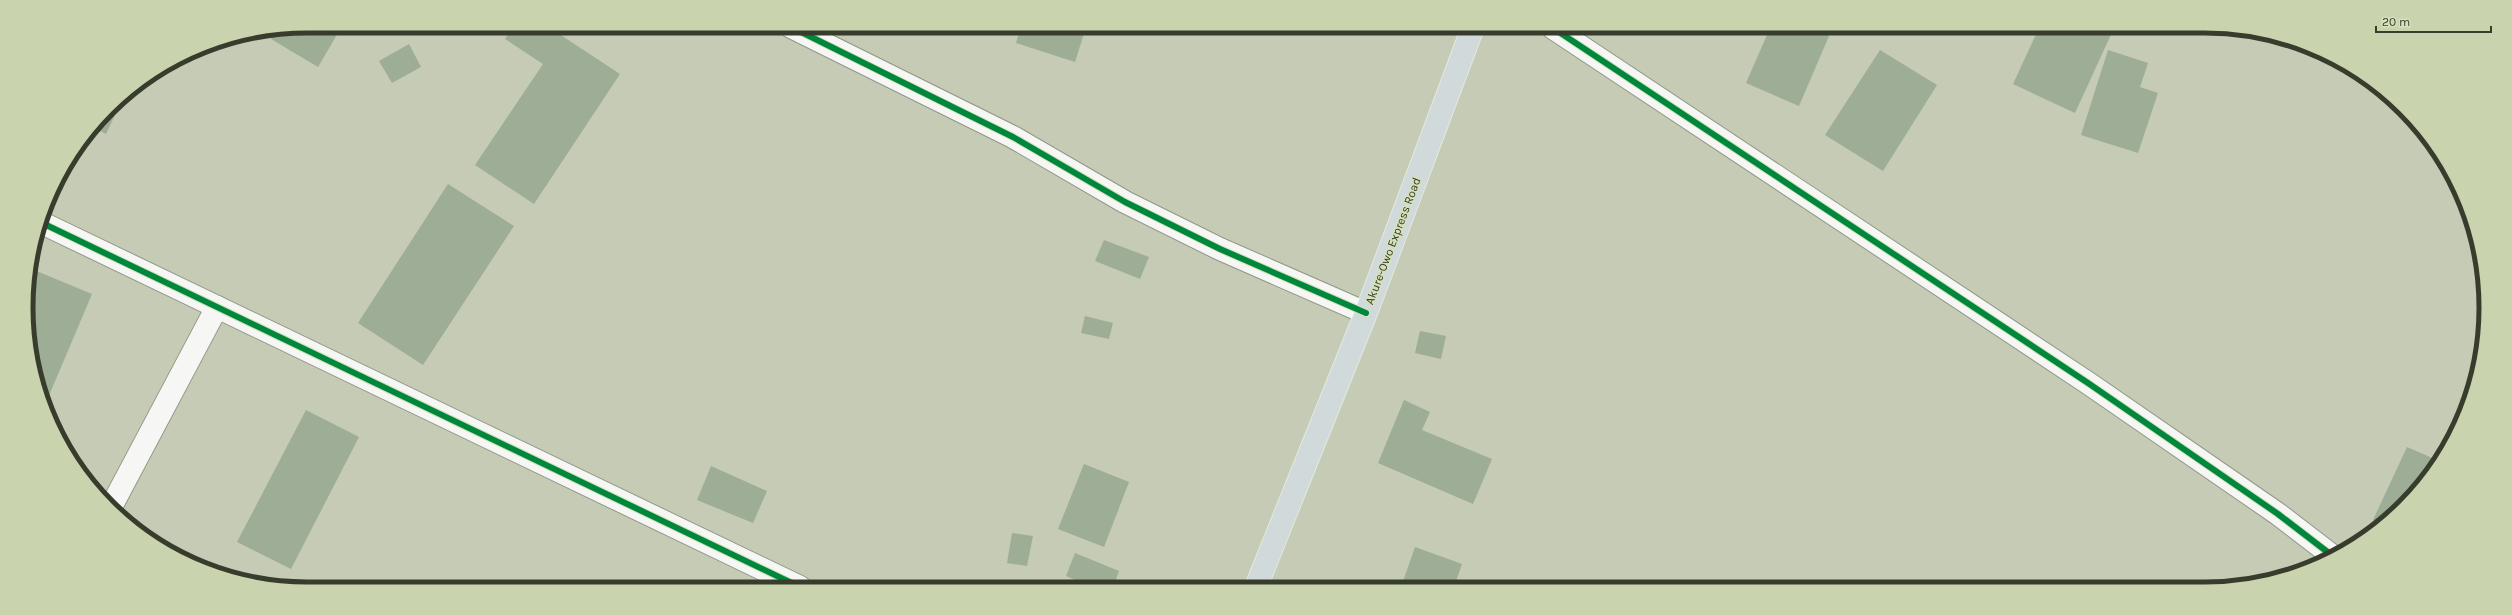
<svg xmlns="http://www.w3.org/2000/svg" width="2512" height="615" viewBox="0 0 2512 615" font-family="Karla,sans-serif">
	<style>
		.building { fill: #9ead95 }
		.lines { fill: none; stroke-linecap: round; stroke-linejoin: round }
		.minor-casing { stroke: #929786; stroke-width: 24 }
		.trunk-casing { stroke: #e5e8de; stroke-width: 24 }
		.minor { stroke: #f6f7f4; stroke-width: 22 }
		.trunk { stroke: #d0dadb; stroke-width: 22 }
		.cycleway-casing { stroke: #d6e1b9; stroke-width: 8 }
		.cycleway { stroke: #00873e; stroke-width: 6 }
		.labels { text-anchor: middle; stroke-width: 3; stroke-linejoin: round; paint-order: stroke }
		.street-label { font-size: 12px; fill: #373c2c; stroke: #d6e1b9 }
		.rim { fill: none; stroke: #373c2c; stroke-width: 5 }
	</style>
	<rect width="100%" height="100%" fill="#c5cbb5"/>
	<g class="building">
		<polygon points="307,26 342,26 318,67 271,39 278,29"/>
		<polygon points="513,26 547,26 620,74 534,204 475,165 543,64 505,39"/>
		<polygon points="1021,27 1086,27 1075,62 1016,43"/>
		<polygon points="1770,28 1832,29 1799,106 1746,83"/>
		<polygon points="2039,28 2114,28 2075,113 2013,84"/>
		<polygon points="268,30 265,35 258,31 264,30"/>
		<polygon points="409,44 421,67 392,83 379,61"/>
		<polygon points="1880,50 1937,85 1883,171 1825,135"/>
		<polygon points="2108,50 2148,63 2140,87 2158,93 2138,153 2081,135"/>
		<polygon points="125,94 106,134 92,127 122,96"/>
		<polygon points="448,184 514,226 423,365 358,323"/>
		<polygon points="1104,240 1149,257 1140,279 1095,261"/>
		<polygon points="34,270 92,294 45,405 36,381 27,289"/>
		<polygon points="1085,316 1113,323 1109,339 1081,333"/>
		<polygon points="1420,331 1446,336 1441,359 1415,353"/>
		<polygon points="1404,400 1430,412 1422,430 1492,459 1473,504 1378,463"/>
		<polygon points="306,410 359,437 291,569 237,542"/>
		<polygon points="2407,447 2437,460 2403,507 2380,523 2373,520"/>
		<polygon points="1084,464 1129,482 1104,547 1058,529"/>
		<polygon points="711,466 767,491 753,523 697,500"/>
		<polygon points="1012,533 1033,536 1027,566 1007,563"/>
		<polygon points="1415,547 1462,564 1454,587 1401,587"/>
		<polygon points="1075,553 1119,571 1113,587 1092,587 1066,576"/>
	</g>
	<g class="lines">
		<g class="minor-casing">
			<g id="minor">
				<polyline points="791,27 1013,137 1125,202 1220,249 1366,313"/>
				<polyline points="1553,28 2088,383 2278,514 2334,557"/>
				<polyline points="40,222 800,587"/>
				<polyline points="111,507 217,307"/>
			</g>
		</g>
		<g class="trunk-casing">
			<polyline id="trunk" points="1256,587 1366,313 1473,27"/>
		</g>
		<use href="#minor" class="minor"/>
		<use href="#trunk" class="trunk"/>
		<g class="cycleway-casing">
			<g id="cycleway">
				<polyline points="791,27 1013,137 1125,202 1220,249 1366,313"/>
				<polyline points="1553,28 2088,383 2278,514 2334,557"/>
				<polyline points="40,222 800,587"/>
			</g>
		</g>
		<use href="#cycleway" class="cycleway"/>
	</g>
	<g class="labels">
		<g class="street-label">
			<text transform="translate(1393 241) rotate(-69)" y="4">Akure-Owo Express Road</text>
		</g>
	</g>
	<path d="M0 0H2512V615H0ZM307 33H2205A274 274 0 0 1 2479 307V308A274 274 0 0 1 2205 582H307A274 274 0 0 1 33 308V307A274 274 0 0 1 307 33Z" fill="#c9d4ae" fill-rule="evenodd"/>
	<path class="rim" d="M307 33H2205A274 274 0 0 1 2479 307V308A274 274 0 0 1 2205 582H307A274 274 0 0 1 33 308V307A274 274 0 0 1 307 33Z"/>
	<path d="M2376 26v6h115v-6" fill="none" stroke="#373c2c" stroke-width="2"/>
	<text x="2382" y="26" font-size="12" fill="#373c2c" stroke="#d6e1b9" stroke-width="3" paint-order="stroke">20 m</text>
</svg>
